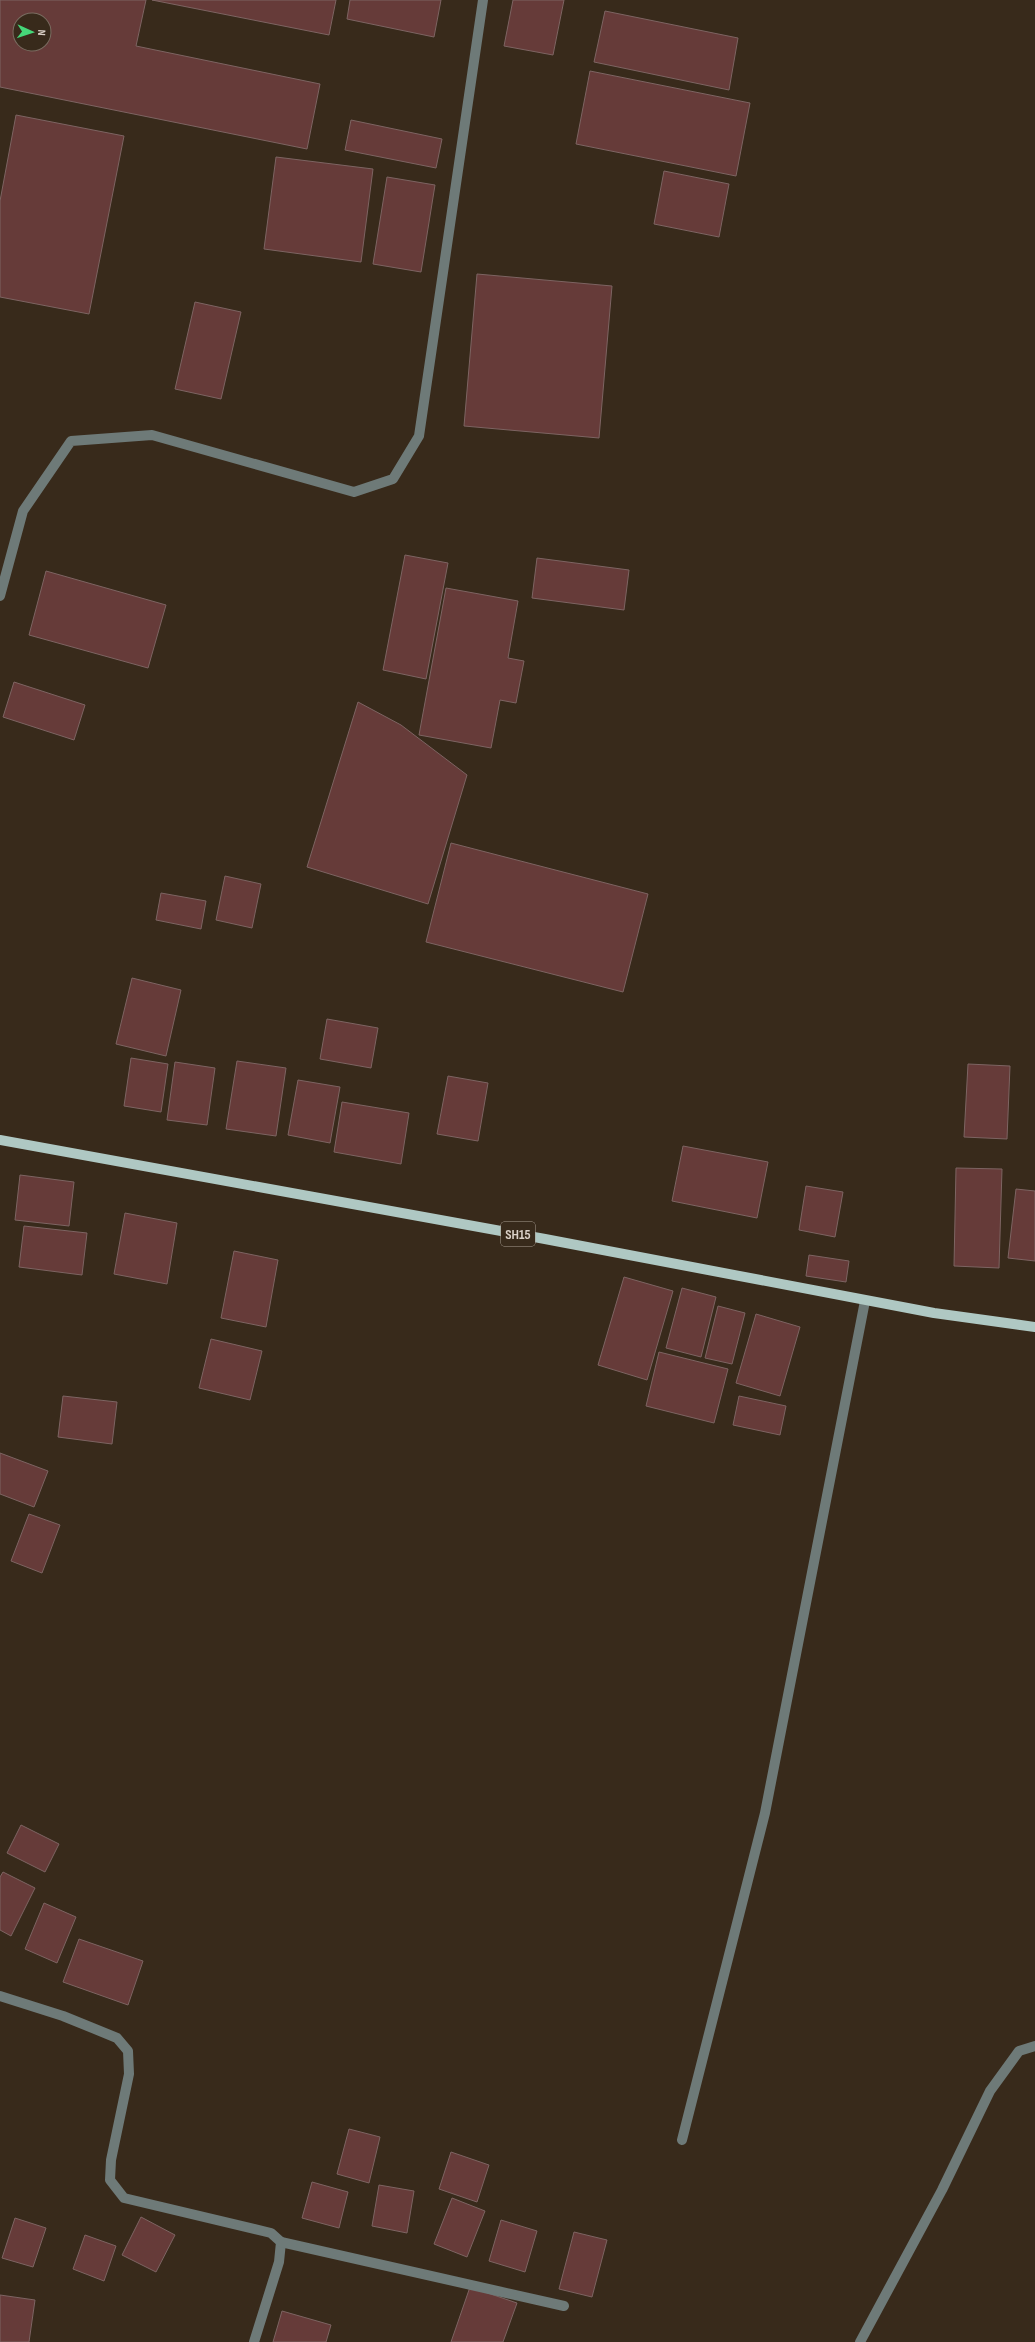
<svg xmlns="http://www.w3.org/2000/svg" width="1035" height="2342" viewBox="0 0 1035 2342" font-family="'Sofia Sans Condensed',sans-serif">
	<style>
		.building { fill: #663b39; stroke: #7d6462; fill-rule: evenodd }
		.lines { fill: none; stroke-linecap: round; stroke-linejoin: round }
		.minor { stroke: #6e7a78; stroke-width: 10 }
		.major { stroke: #afc8c3; stroke-width: 10 }
		.labels { text-anchor: middle; stroke-width: 3; stroke-linejoin: round; paint-order: stroke }
		.shield { fill: #382a1b; stroke: #a99e93; stroke-width: 1 }
		.shield-label { font-size: 14px; font-weight: bold; fill: #dad0c7 }
	</style>
	<rect width="100%" height="100%" fill="#382a1b"/>
	<g class="building">
		<path d="M0,0h146l-10,46 184,38 -13,65 -307,-62zM20,20h24v24h-24z"/>
		<polygon points="152,0 336,0 329,35"/>
		<polygon points="350,0 441,0 434,37 347,19"/>
		<polygon points="513,0 564,0 553,55 504,46"/>
		<polygon points="605,11 738,38 729,90 594,62"/>
		<polygon points="590,71 750,103 736,176 576,144"/>
		<polygon points="16,115 124,136 89,314 0,297 0,201"/>
		<polygon points="351,120 442,139 436,168 345,150"/>
		<polygon points="276,157 373,169 361,262 264,249"/>
		<polygon points="664,171 729,184 719,237 654,224"/>
		<polygon points="387,177 435,185 421,272 373,264"/>
		<polygon points="477,274 612,286 599,438 464,426"/>
		<polygon points="195,302 241,312 221,399 175,389"/>
		<polygon points="405,555 448,563 426,679 383,670"/>
		<polygon points="537,558 629,570 624,610 532,598"/>
		<polygon points="46,571 166,605 148,668 29,635"/>
		<polygon points="446,588 518,601 508,658 524,661 516,703 500,700 491,748 419,735"/>
		<polygon points="14,682 85,705 74,740 3,717"/>
		<polygon points="358,702 401,725 467,775 428,904 307,867"/>
		<polygon points="451,843 648,894 623,992 426,942"/>
		<polygon points="225,876 261,884 252,928 216,920"/>
		<polygon points="161,893 206,901 201,929 156,920"/>
		<polygon points="132,978 181,990 166,1056 116,1044"/>
		<polygon points="327,1019 378,1028 371,1068 320,1059"/>
		<polygon points="131,1058 168,1064 161,1112 124,1106"/>
		<polygon points="237,1061 286,1068 276,1136 226,1129"/>
		<polygon points="175,1062 215,1068 207,1125 167,1120"/>
		<polygon points="968,1064 1010,1066 1007,1139 964,1137"/>
		<polygon points="448,1076 488,1083 478,1141 437,1134"/>
		<polygon points="298,1080 340,1087 330,1143 288,1135"/>
		<polygon points="342,1102 409,1113 401,1164 334,1152"/>
		<polygon points="683,1146 768,1162 757,1218 672,1201"/>
		<polygon points="956,1168 1002,1169 999,1268 954,1266"/>
		<polygon points="20,1175 74,1182 69,1226 15,1220"/>
		<polygon points="806,1186 843,1192 835,1237 799,1230"/>
		<polygon points="1016,1189 1035,1191 1035,1261 1008,1258"/>
		<polygon points="125,1213 177,1223 167,1284 114,1274"/>
		<polygon points="24,1226 87,1233 82,1275 19,1267"/>
		<polygon points="234,1251 278,1260 266,1327 221,1318"/>
		<polygon points="809,1255 849,1261 846,1282 806,1276"/>
		<polygon points="624,1277 673,1291 647,1380 598,1365"/>
		<polygon points="682,1288 716,1297 701,1357 666,1348"/>
		<polygon points="718,1306 745,1313 732,1364 705,1358"/>
		<polygon points="756,1314 800,1327 780,1396 736,1383"/>
		<polygon points="211,1339 262,1351 250,1400 199,1388"/>
		<polygon points="659,1352 728,1369 714,1423 646,1406"/>
		<polygon points="63,1396 117,1402 112,1444 58,1437"/>
		<polygon points="739,1396 786,1406 780,1435 733,1425"/>
		<polygon points="0,1453 48,1471 34,1507 0,1494"/>
		<polygon points="29,1514 60,1525 42,1573 11,1561"/>
		<polygon points="21,1825 59,1844 45,1872 7,1853"/>
		<polygon points="3,1872 35,1888 11,1936 0,1930 0,1877"/>
		<polygon points="44,1903 76,1917 57,1963 25,1949"/>
		<polygon points="79,1939 143,1961 128,2005 63,1982"/>
		<polygon points="349,2129 380,2137 369,2183 337,2174"/>
		<polygon points="451,2152 489,2165 477,2202 439,2189"/>
		<polygon points="312,2182 348,2192 339,2228 302,2218"/>
		<polygon points="379,2185 414,2191 407,2233 372,2226"/>
		<polygon points="452,2198 485,2211 467,2257 434,2244"/>
		<polygon points="141,2217 175,2235 156,2272 122,2255"/>
		<polygon points="15,2218 46,2228 33,2267 2,2258"/>
		<polygon points="501,2220 537,2231 525,2272 489,2261"/>
		<polygon points="574,2232 607,2240 592,2297 559,2289"/>
		<polygon points="85,2235 116,2246 104,2281 73,2269"/>
		<polygon points="470,2287 517,2303 503,2342 451,2342"/>
		<polygon points="0,2295 35,2300 29,2342 0,2342"/>
		<polygon points="282,2311 331,2325 326,2342 273,2342"/>
	</g>
	<g class="lines">
		<g class="minor">
			<polyline points="0,596 23,511 71,441 152,435 354,492 393,479 419,436 483,0"/>
			<polyline points="0,1996 63,2016 117,2038 128,2051 129,2074 111,2160 110,2180 124,2198 271,2233 281,2242 279,2262 254,2342"/>
			<polyline points="682,2140 765,1813 865,1301"/>
			<polyline points="281,2242 564,2306"/>
			<polyline points="860,2342 942,2190 990,2091 1019,2051 1035,2046"/>
		</g>
		<polyline class="major" points="0,1140 545,1239 934,1313 1035,1327"/>
	</g>
	<g class="labels">
		<rect class="shield" x="501" y="1222" width="34" height="24" rx="3"/>
		<g class="shield-label">
			<text x="518" y="1239">SH15</text>
		</g>
	</g>
	<g transform="translate(32 32) rotate(93)"><circle r="19" fill="#382a1b" stroke="#796c60"/>
	<path d="M0-3L7 15L0 10L-7 15Z" fill="#46d779"/>
	<text y="-6" font-size="11" font-weight="bold" text-anchor="middle" fill="#dad0c7">N</text>
	</g>
</svg>
